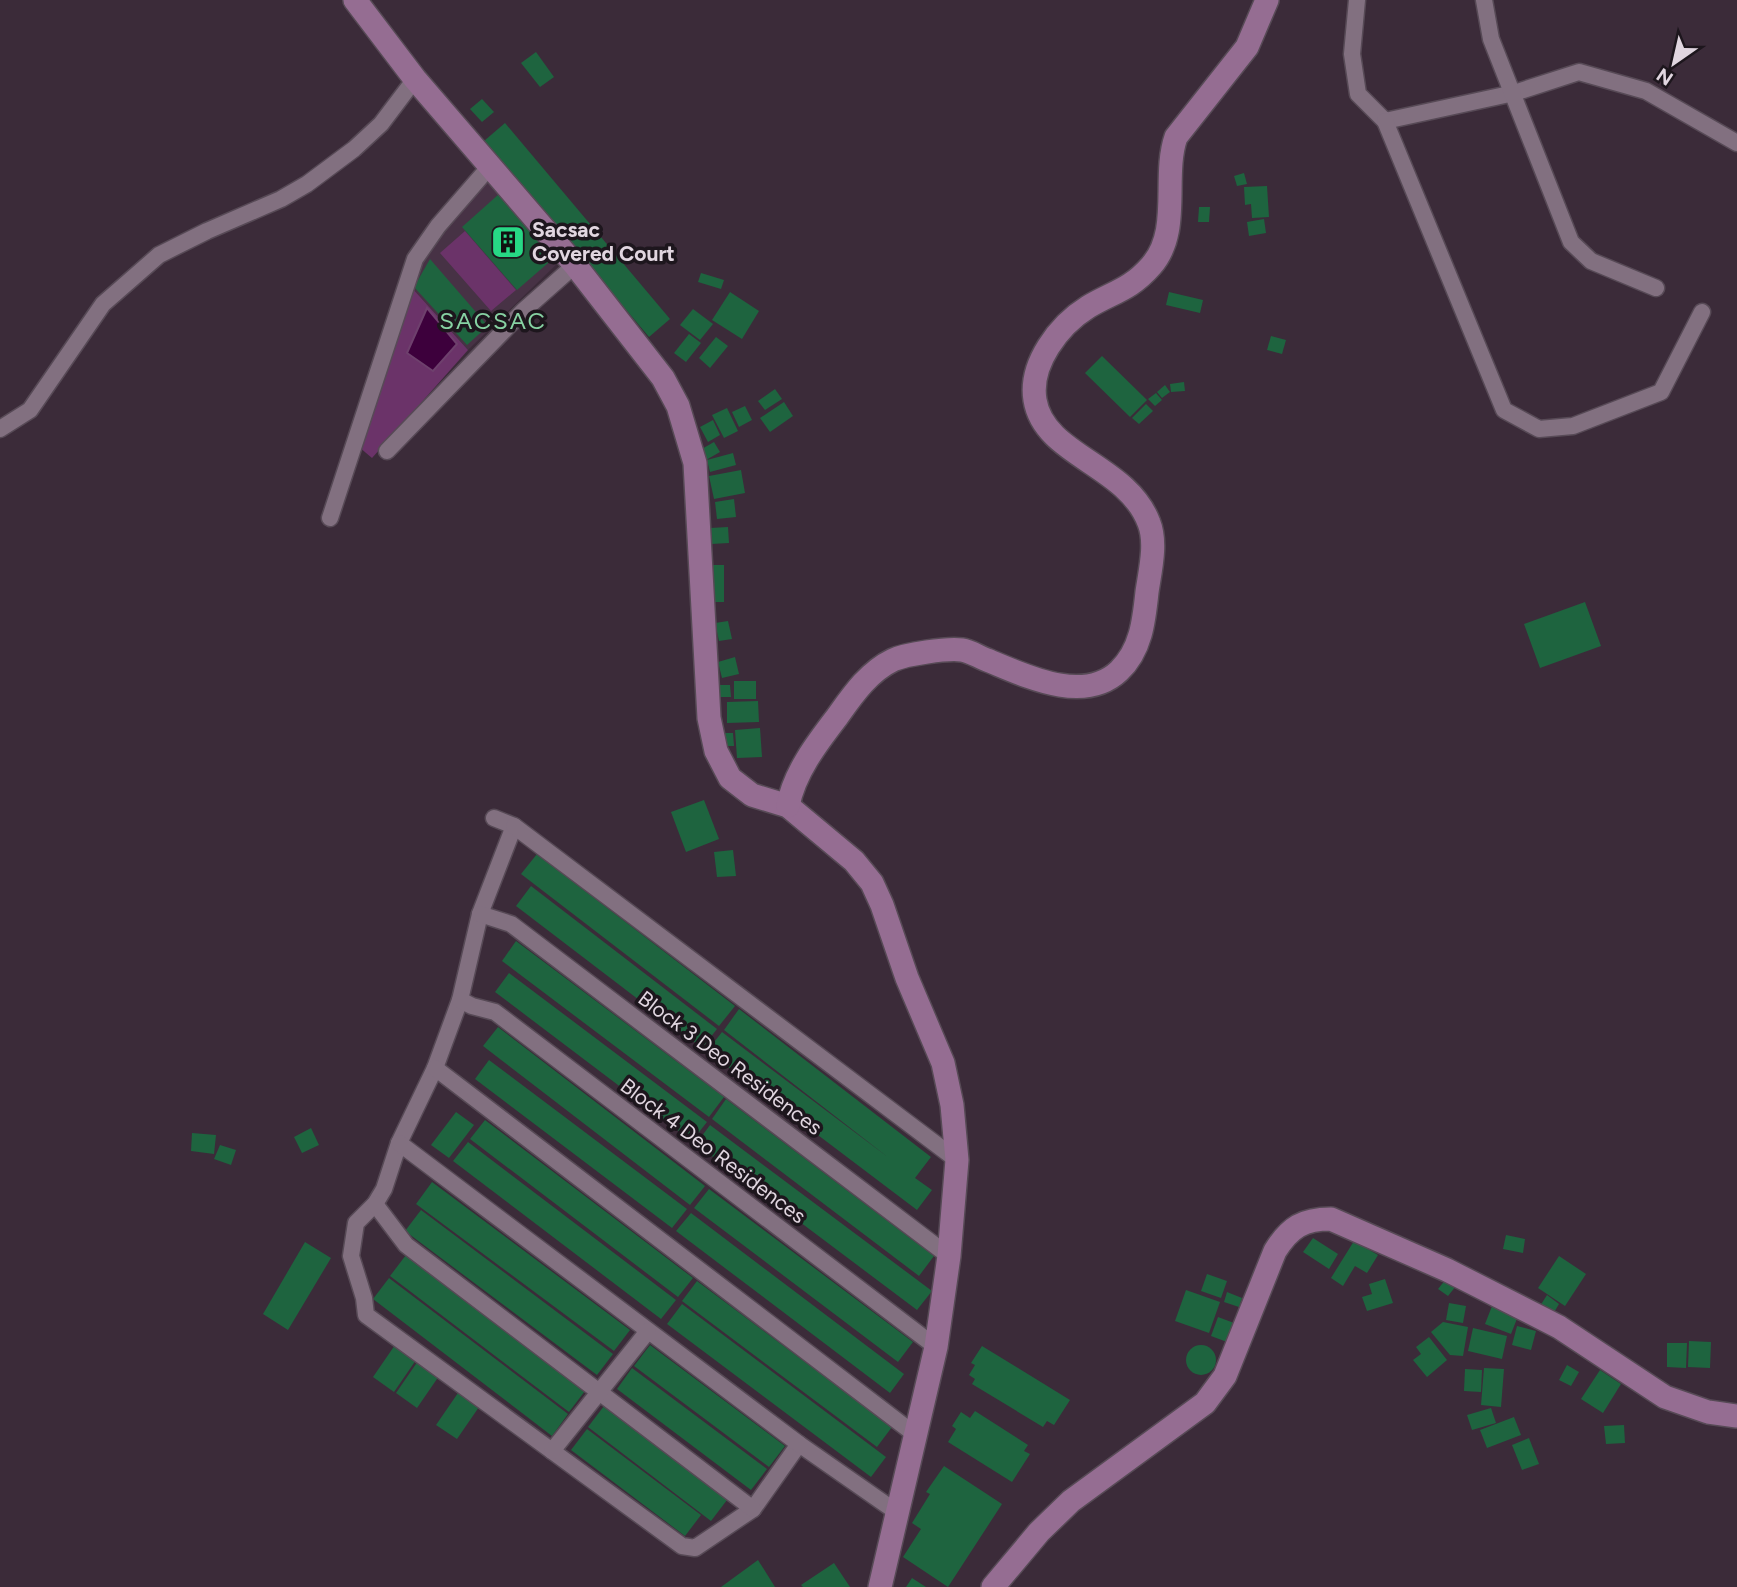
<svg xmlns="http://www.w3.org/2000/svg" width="1737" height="1587" viewBox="0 0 1737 1587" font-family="Figtree,sans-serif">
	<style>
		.built { fill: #473245 }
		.green { fill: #6b3369 }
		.water { fill: #3d003c; stroke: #6e406d; stroke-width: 2 }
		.building { fill: #1e643f }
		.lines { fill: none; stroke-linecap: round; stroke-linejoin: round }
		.street-casing { stroke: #574a56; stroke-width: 19 }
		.secondary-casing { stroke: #574a56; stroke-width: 26 }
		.street { stroke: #827080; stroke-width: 16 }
		.secondary { stroke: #956d92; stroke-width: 23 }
		.labels { text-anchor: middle; stroke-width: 7; stroke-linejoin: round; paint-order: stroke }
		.poi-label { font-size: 21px; font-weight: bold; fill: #e1d6e0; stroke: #1d161d; text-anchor: start }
		.street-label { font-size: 21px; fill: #e1d6e0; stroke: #1d161d }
		.quarter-label { font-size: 24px; letter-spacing: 2px; fill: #87d2a3; stroke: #1d161d }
	</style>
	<rect width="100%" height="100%" fill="#3b2b39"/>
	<polygon class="built" points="490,176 562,259 468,350 412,288 426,248"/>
	<g class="green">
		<polygon points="465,231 516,290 491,311 440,253"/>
		<polygon points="412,288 468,350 372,458 359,447"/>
	</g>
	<polygon class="water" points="427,308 457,344 433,371 407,353"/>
	<g class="building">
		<polygon points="536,52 554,77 540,87 521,63"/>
		<polygon points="482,99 494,112 482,122 470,109"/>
		<polygon points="505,123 670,319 649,337 484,141"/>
		<polygon points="1244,173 1247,184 1237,186 1234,176"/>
		<polygon points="1267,186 1269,217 1252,218 1251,204 1245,205 1244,187"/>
		<polygon points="499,194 555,257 517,290 462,227"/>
		<polygon points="1199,207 1210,207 1209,222 1198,222"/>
		<polygon points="1264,219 1266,233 1249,236 1247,222"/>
		<polygon points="430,259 488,326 467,345 414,287"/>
		<polygon points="701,273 724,280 721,289 698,282"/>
		<polygon points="730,292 759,311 742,339 712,320"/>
		<polygon points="1169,292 1203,300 1200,313 1166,305"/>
		<polygon points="693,309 713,324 700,340 680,325"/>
		<polygon points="689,334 701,343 686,362 674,353"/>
		<polygon points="1271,336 1286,340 1282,354 1267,350"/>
		<polygon points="716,337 728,346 710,368 699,358"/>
		<polygon points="1102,356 1147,400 1130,417 1085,373"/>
		<polygon points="1184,382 1185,391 1171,392 1170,384"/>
		<polygon points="1165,385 1170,392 1162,398 1157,392"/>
		<polygon points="775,389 782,399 765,410 758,401"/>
		<polygon points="1156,393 1162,400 1155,406 1148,399"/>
		<polygon points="784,402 793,416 770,432 760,418"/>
		<polygon points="1146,404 1153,411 1139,424 1132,418"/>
		<polygon points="745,406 752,420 739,427 732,412"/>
		<polygon points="727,408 738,431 724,438 712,415"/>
		<polygon points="713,420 720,435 708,442 700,427"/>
		<polygon points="714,442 720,452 706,460 700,450"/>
		<polygon points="733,453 736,465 710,472 707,460"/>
		<polygon points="741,470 745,493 714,499 709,476"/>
		<polygon points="734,499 736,517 717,519 715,502"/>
		<polygon points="728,527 729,543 711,544 710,528"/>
		<rect x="709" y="565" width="15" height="37"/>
		<polygon points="1585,602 1601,646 1540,668 1524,624"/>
		<polygon points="728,621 732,639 719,641 715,623"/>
		<polygon points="735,657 739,674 722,678 718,662"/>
		<rect x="734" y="681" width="22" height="18"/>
		<polygon points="715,685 730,685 731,697 716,697"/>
		<polygon points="758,701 759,722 727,723 727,702"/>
		<polygon points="760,728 762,757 737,758 735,730"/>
		<polygon points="725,733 733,733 734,746 726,746"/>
		<polygon points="704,800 719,839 686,852 671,812"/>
		<polygon points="733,850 736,876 717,877 714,852"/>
		<polygon points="537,854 735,1006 719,1026 521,874"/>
		<polygon points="531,886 717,1029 702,1048 516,906"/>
		<polygon points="516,941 724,1097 709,1117 502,961"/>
		<polygon points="509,973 707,1122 692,1141 495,992"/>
		<polygon points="739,1009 931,1157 915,1178 932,1190 917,1210 707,1051 722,1032 889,1158 724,1030"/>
		<polygon points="498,1027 705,1186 690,1205 483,1046"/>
		<polygon points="489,1060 687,1209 672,1228 475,1079"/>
		<polygon points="726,1099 934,1256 919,1276 712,1119"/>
		<polygon points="456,1112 474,1125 449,1158 431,1145"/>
		<polygon points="485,1120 693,1278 678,1297 470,1139"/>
		<polygon points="710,1125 932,1291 917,1310 696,1144"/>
		<polygon points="311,1128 319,1145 302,1153 294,1137"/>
		<polygon points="192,1133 216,1135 214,1154 191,1151"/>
		<polygon points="468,1142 676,1300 661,1319 453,1161"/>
		<polygon points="220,1145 236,1150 231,1165 214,1159"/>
		<polygon points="432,1182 630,1330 614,1351 416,1204"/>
		<polygon points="709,1189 913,1342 898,1362 694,1208"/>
		<polygon points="421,1210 613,1354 597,1375 405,1231"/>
		<polygon points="691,1213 904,1374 890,1393 676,1231"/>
		<polygon points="1506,1235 1525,1239 1523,1253 1503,1249"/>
		<polygon points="1313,1238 1338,1254 1329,1269 1303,1252"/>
		<polygon points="1354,1241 1378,1255 1367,1273 1355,1266 1343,1286 1331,1278"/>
		<polygon points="305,1242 331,1258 288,1330 263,1314"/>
		<polygon points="406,1255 585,1391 569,1412 390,1276"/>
		<polygon points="1559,1256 1586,1274 1565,1306 1538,1288"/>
		<polygon points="1207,1274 1227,1281 1221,1298 1201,1291"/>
		<polygon points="389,1278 568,1414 552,1436 373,1299"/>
		<polygon points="1385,1279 1393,1303 1367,1311 1362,1297 1372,1294 1369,1284"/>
		<polygon points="1446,1279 1456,1286 1448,1296 1438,1289"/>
		<polygon points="697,1281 892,1427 877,1447 682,1301"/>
		<polygon points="1186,1290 1220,1302 1209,1333 1175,1321"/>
		<polygon points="1227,1292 1242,1298 1239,1307 1224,1302"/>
		<polygon points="1547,1295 1559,1304 1553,1314 1540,1306"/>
		<polygon points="1494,1301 1520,1311 1511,1334 1485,1324"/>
		<polygon points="1449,1303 1466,1306 1463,1323 1446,1320"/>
		<polygon points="682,1304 886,1457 871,1477 667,1324"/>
		<polygon points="1218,1317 1234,1323 1227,1342 1211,1336"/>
		<polygon points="1443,1322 1468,1327 1463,1356 1450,1355 1431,1332"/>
		<polygon points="1517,1326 1536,1331 1531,1350 1512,1345"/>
		<polygon points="1473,1328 1507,1336 1502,1359 1468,1351"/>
		<polygon points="1429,1337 1447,1360 1427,1377 1413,1360 1421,1354 1416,1347"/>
		<polygon points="1689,1341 1711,1342 1710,1368 1688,1367"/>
		<polygon points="1667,1343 1687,1343 1686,1368 1667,1367"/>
		<circle cx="1201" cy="1360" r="15"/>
		<polygon points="395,1345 416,1360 394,1392 373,1377"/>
		<polygon points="650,1345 785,1446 769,1467 634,1366"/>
		<polygon points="982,1346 1070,1400 1054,1425 1047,1421 1043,1427 972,1384 975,1379 969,1375 975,1365 971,1363"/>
		<polygon points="418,1361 439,1376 417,1408 396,1393"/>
		<polygon points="1567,1365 1579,1372 1571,1386 1559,1380"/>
		<polygon points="632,1368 767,1469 751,1490 617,1389"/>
		<polygon points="1484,1368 1504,1369 1501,1407 1481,1405"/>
		<polygon points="1465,1369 1482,1370 1481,1392 1464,1391"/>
		<polygon points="1600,1370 1621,1384 1603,1413 1581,1399"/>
		<polygon points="458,1393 479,1407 457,1439 436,1425"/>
		<polygon points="604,1406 727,1500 711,1521 588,1427"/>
		<polygon points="1491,1408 1496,1423 1472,1430 1467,1415"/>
		<polygon points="975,1411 1028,1445 1024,1451 1030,1454 1012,1482 948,1442 956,1429 952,1426 961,1412 970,1418"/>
		<polygon points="1514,1417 1521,1435 1487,1448 1480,1430"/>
		<polygon points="1624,1425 1625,1443 1606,1444 1604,1426"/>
		<polygon points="587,1429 701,1515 685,1536 571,1450"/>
		<polygon points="1529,1438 1539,1464 1522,1470 1512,1445"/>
		<polygon points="944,1466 1002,1504 948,1587 903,1557 921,1529 912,1523 930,1494 926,1492"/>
		<polygon points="758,1560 775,1587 721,1587"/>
		<polygon points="834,1563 850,1587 803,1587 801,1585"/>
		<polygon points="912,1578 926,1587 906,1587"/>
	</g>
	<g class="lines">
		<g class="street-casing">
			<g id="street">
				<polyline points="1357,0 1352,54 1358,94 1385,121 1514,93 1579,72 1646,91 1737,143"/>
				<polyline points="1484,0 1491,39 1571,242 1591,261 1656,288"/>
				<polyline points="1385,121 1504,410 1539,429 1573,426 1661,392 1702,312"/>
				<polyline points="0,429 30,410 103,304 159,255 207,231 281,199 307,184 354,149 381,124 415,79"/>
				<polyline points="387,451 523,311 575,265"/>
				<polyline points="330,518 415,259 438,226 491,165"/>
				<polyline points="494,818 514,826 480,914 460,1000 435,1068 399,1143 384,1189 375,1204 356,1223 351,1256 364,1298 366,1315 682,1546 695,1548 753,1509 799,1444"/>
				<polyline points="514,826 957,1160"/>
				<polyline points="480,914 511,924 949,1256"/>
				<polyline points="460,1000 472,1006 495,1012 936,1347"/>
				<polyline points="435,1068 917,1436"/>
				<polyline points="399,1143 799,1444 898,1513"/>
				<polyline points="375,1204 406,1245 753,1509"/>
				<polyline points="552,1451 648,1331"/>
			</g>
		</g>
		<g class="secondary-casing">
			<g id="secondary">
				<polyline points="355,0 415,79 575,265 663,378 678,406 695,463 709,718 716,751 730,778 752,795 788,806 854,861 872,883 882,905 907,978 943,1063 952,1105 957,1160 949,1256 936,1347 880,1587"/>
				<path d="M788,806c6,-33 29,-63 49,-89 15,-21 31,-45 56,-57 13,-6 54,-12 69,-10 8,1 17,7 25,10 37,15 96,45 132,11 22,-21 25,-50 28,-79 3,-21 10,-49 2,-69 -22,-59 -105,-67 -114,-123 -6,-36 24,-75 53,-93 25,-15 42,-17 63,-41 31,-35 11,-89 25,-129l71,-90 20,-47"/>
				<path d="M993,1587l46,-55 32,-31 134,-98 20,-27 50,-125c15,-24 28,-32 56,-32l116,51 112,57 106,70 43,15 29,4"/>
			</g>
		</g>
		<use href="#street" class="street"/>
		<use href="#secondary" class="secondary"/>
	</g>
	<defs>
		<g id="building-square" transform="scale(1.75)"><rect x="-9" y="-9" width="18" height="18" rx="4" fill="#27d885" stroke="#1d161d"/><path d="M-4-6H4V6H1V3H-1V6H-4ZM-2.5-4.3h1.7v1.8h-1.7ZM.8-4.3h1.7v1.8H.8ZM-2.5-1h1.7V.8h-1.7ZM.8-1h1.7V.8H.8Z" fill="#111"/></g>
	</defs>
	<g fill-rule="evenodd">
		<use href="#building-square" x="508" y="242"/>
	</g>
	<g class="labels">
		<g class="poi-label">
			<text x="532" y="237">Sacsac<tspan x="532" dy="24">Covered Court</tspan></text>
		</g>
		<g class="street-label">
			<text transform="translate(730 1063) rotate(37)" y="7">Block 3 Deo Residences</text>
			<text transform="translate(713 1151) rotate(37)" y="7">Block 4 Deo Residences</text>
		</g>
		<g class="quarter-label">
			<text x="493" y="329">SACSAC</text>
		</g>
	</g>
	<g transform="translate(1674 63) rotate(214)" stroke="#1d161d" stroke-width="5" paint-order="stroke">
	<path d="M0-5L12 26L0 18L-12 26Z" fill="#e1d6e0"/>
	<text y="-10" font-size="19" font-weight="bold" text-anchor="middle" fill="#e1d6e0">N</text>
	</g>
</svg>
